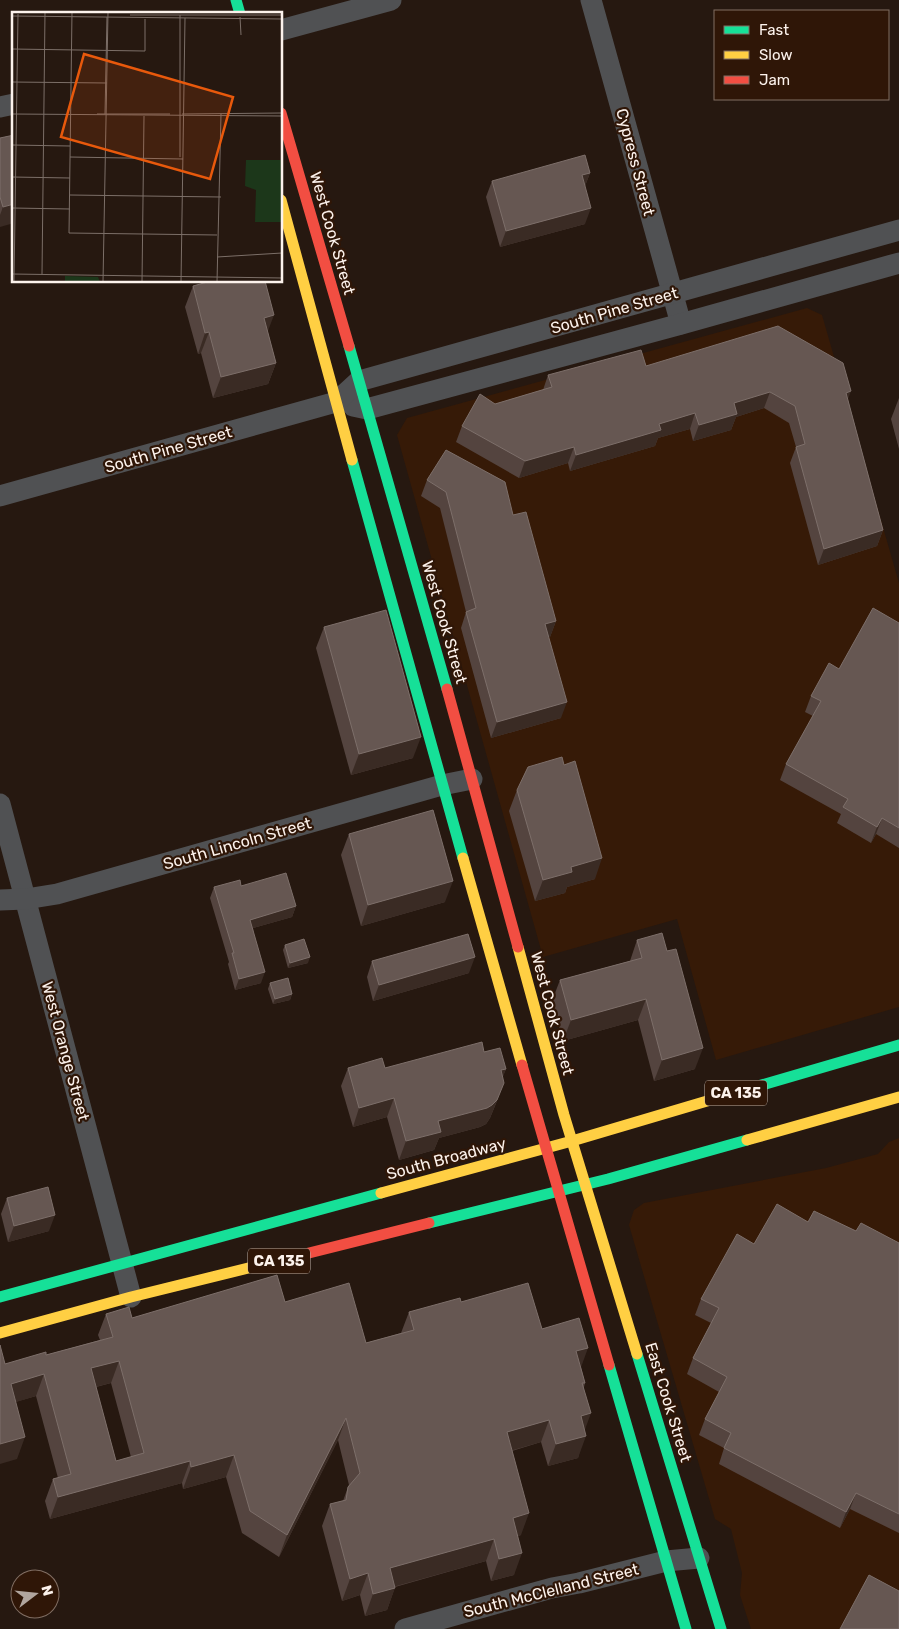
<svg xmlns="http://www.w3.org/2000/svg" width="899" height="1629" viewBox="0 0 899 1629" font-family="Rubik,sans-serif">
	<style>
		.built { fill: #361a07 }
		.lines { fill: none; stroke-linecap: round; stroke-linejoin: round }
		.street { stroke: #505153; stroke-width: 21 }
		.fast { stroke: #16e098; stroke-width: 11 }
		.slow { stroke: #ffcf43; stroke-width: 11 }
		.jam { stroke: #f24e42; stroke-width: 11 }
		.wall { fill: #54443f; fill-rule: evenodd }
		.shaded-wall { fill: #3a2b24 }
		.building { fill: #665752; stroke: #7d6f6a; fill-rule: evenodd }
		.labels { text-anchor: middle; stroke-width: 4.5; stroke-linejoin: round; paint-order: stroke }
		.shield { fill: #2f1607; stroke: #beb0a7; stroke-width: 1 }
		.shield-label { font-size: 15px; font-weight: bold; fill: #fcf2ec }
		.street-label { font-size: 16px; fill: #fcf2ec; stroke: #2f1607 }
		.inset-road { fill: none; stroke: #7c6f68; stroke-width: 1 }
		.view { fill: #e8590c; fill-opacity: 0.15; stroke: #e8590c; stroke-width: 2.5 }
		.inset-edge { fill: none; stroke: #fcf2ec; stroke-width: 2.5 }
	</style>
	<rect width="100%" height="100%" fill="#261810"/>
	<g class="built">
		<polygon points="807,308 822,315 899,583 899,1007 716,1060 677,919 543,957 397,435 407,418"/>
		<polygon points="899,1138 899,1629 751,1629 740,1595 742,1573 731,1529 715,1519 629,1225 634,1210 644,1203 826,1168 878,1154 889,1142"/>
	</g>
	<g class="lines">
		<g class="street">
			<polyline points="591,0 681,324"/>
			<polyline points="281,30 391,0"/>
			<polyline points="0,107 14,104"/>
			<polyline points="353,406 367,409 681,324 899,263"/>
			<polyline points="0,496 336,402 359,381 899,230"/>
			<polyline points="0,804 131,1297"/>
			<polyline points="0,900 26,899 57,894 442,785 472,779"/>
			<polyline points="405,1629 552,1588 579,1583 666,1561 699,1558"/>
		</g>
		<g class="fast">
			<polyline points="236,0 240,14"/>
			<polyline points="349,346 447,689"/>
			<polyline points="352,460 463,858"/>
			<polyline points="724,1096 899,1045"/>
			<polyline points="429,1223 608,1179 747,1140"/>
			<polyline points="0,1297 381,1193"/>
			<polyline points="637,1354 721,1629"/>
			<polyline points="609,1365 686,1629"/>
		</g>
		<g class="slow">
			<polyline points="281,200 352,460"/>
			<polyline points="463,858 522,1065"/>
			<polyline points="518,947 564,1115 637,1354"/>
			<polyline points="747,1140 899,1097"/>
			<polyline points="381,1193 572,1141 724,1096"/>
			<polyline points="0,1333 131,1297 269,1263"/>
		</g>
		<g class="jam">
			<polyline points="281,113 349,346"/>
			<polyline points="447,689 518,947"/>
			<polyline points="522,1065 609,1365"/>
			<polyline points="269,1263 429,1223"/>
		</g>
	</g>
	<g class="wall">
		<polygon points="14,135 0,227 0,138"/>
		<polygon points="590,173 585,186 585,224 500,247 486,197 492,181"/>
		<polygon points="193,286 268,333 276,363 268,384 213,398 201,353 198,354 185,307"/>
		<polygon points="646,366 848,400 883,530 877,546 818,565 790,463 796,447 789,423 764,408 736,417 731,430 693,441 690,429 658,438 655,446 570,471 568,463 519,478 456,442 462,426 495,404 543,390 548,375"/>
		<polygon points="899,398 899,449 891,419"/>
		<polygon points="427,480 513,515 556,621 550,637 548,637 561,718 491,738 461,628 466,612 440,508 421,496"/>
		<polygon points="899,623 899,848 876,834 871,843 837,823 841,814 780,780 786,764 813,716 805,712 811,696 839,669"/>
		<polygon points="324,627 413,758 351,775 316,648"/>
		<polygon points="517,790 595,879 567,887 565,893 535,901 509,811"/>
		<polygon points="349,834 445,902 361,926 341,855"/>
		<polygon points="241,886 296,906 292,917 253,928 261,983 235,990 228,964 229,962 210,898 214,887"/>
		<polygon points="637,940 695,1069 654,1081 638,1020 563,1041 552,1001 560,980 630,961"/>
		<polygon points="285,945 308,963 288,968 283,950"/>
		<polygon points="372,961 469,973 373,1001 367,977"/>
		<polygon points="270,983 292,994 290,1000 273,1004 268,989"/>
		<polygon points="484,1052 506,1069 502,1078 497,1101 490,1118 486,1124 480,1127 439,1138 434,1150 399,1160 387,1117 353,1127 341,1086 348,1068 385,1068"/>
		<polygon points="7,1198 49,1231 8,1242 1,1214"/>
		<polygon points="808,1222 856,1231 899,1243 899,1533 850,1509 840,1528 719,1464 724,1448 699,1435 705,1419 719,1392 687,1374 693,1358 711,1323 695,1315 701,1299 754,1244"/>
		<path d="M285,1302l81,41 35,-10 8,-21 52,-10 81,27 39,38 4,16 -1,4 1,43 -7,28 -30,8 -7,-24 -29,9 9,84 -3,1 -4,39 -23,6 -5,-20 -91,26 -8,23 -22,6 -5,-21 -18,6 -20,-75 8,-22 13,-3 5,-14 1,-2 -11,-45 -59,117 -37,-24 -16,-56 -43,12 -1,-6 -132,36 -5,-18 8,-22 5,-1 -22,-82 -21,6 2,57 -12,-95 41,-9 54,-15 -2,-5 8,-21 26,4zM111,1383l20,74 -15,4 -20,-74z"/>
	</g>
	<g class="shaded-wall">
		<polygon points="590,173 584,189 582,175"/>
		<polygon points="14,204 14,223 0,227 0,215 3,207"/>
		<polygon points="591,208 585,224 500,247 506,231"/>
		<polygon points="274,315 266,336 264,318"/>
		<polygon points="209,332 201,353 198,354 205,333"/>
		<polygon points="276,363 268,384 213,398 221,377"/>
		<polygon points="851,391 845,407 846,393"/>
		<polygon points="770,392 764,408 736,417 731,430 693,441 699,425 734,403"/>
		<polygon points="695,413 690,429 658,438 655,446 570,471 576,455 659,424"/>
		<polygon points="574,447 568,463 519,478 525,461"/>
		<polygon points="883,530 877,546 818,565 824,549"/>
		<polygon points="556,621 550,637 539,640 545,624"/>
		<polygon points="567,702 561,718 491,738 497,722"/>
		<polygon points="421,737 413,758 351,775 359,754"/>
		<polygon points="882,818 876,834 871,843 877,827"/>
		<polygon points="602,858 595,879 567,887 565,893 535,901 543,880 571,867"/>
		<polygon points="453,881 445,902 361,926 368,905"/>
		<polygon points="296,906 292,917 246,930 250,920"/>
		<polygon points="310,957 308,963 288,968 290,963"/>
		<polygon points="475,957 469,973 373,1001 379,985"/>
		<polygon points="265,972 261,983 235,990 239,979"/>
		<polygon points="292,994 290,1000 273,1004 275,999"/>
		<polygon points="646,999 638,1020 563,1041 571,1020"/>
		<polygon points="703,1048 695,1069 654,1081 662,1060"/>
		<polygon points="506,1069 499,1087 501,1070"/>
		<polygon points="504,1083 490,1118 486,1124 480,1127 439,1138 434,1150 399,1160 406,1141"/>
		<polygon points="394,1098 387,1117 353,1127 359,1108"/>
		<polygon points="55,1215 49,1231 8,1242 14,1226"/>
		<polygon points="588,1348 580,1370 576,1351"/>
		<polygon points="119,1361 111,1383 83,1390 91,1368"/>
		<polygon points="44,1374 36,1396 3,1406 11,1384"/>
		<polygon points="591,1413 583,1435 581,1416"/>
		<polygon points="346,1418 338,1440 279,1557 287,1535"/>
		<polygon points="549,1420 541,1442 499,1454 507,1432"/>
		<polygon points="586,1436 578,1458 548,1466 556,1444"/>
		<polygon points="25,1437 17,1459 0,1464 0,1444"/>
		<polygon points="234,1455 226,1477 183,1489 191,1467"/>
		<polygon points="190,1461 182,1483 50,1519 58,1497"/>
		<polygon points="856,1493 850,1509 840,1528 846,1512"/>
		<polygon points="529,1513 521,1535 505,1540 513,1518"/>
		<polygon points="494,1539 486,1561 382,1590 390,1568"/>
		<polygon points="522,1553 514,1575 491,1581 499,1559"/>
		<polygon points="368,1573 360,1595 342,1601 350,1579"/>
		<polygon points="395,1588 387,1610 365,1616 373,1594"/>
	</g>
	<g class="building">
		<polygon points="14,135 14,204 3,207 0,197 0,138"/>
		<polygon points="585,155 590,173 582,175 591,208 506,231 492,181"/>
		<polygon points="211,281 265,281 274,315 264,318 276,363 221,377 209,332 205,333 193,286"/>
		<polygon points="778,326 843,363 851,391 846,393 883,530 824,549 796,447 805,444 795,406 770,392 734,403 737,414 699,425 695,413 659,424 661,430 576,455 574,447 525,461 462,426 480,394 495,404 552,387 548,375 641,350 646,366"/>
		<polygon points="446,450 505,482 513,515 526,512 556,621 545,624 567,702 497,722 466,612 476,608 446,492 427,480"/>
		<polygon points="873,608 899,623 899,828 882,818 877,827 843,807 848,799 786,764 821,701 811,696 829,663 839,669"/>
		<polygon points="386,610 421,737 359,754 324,627"/>
		<polygon points="562,757 564,765 575,761 602,858 571,867 572,872 543,880 517,790 528,767"/>
		<polygon points="433,810 453,881 368,905 349,834"/>
		<polygon points="286,873 296,906 250,920 265,972 239,979 232,953 234,953 214,887 240,880 241,886"/>
		<polygon points="662,933 667,951 676,949 703,1048 662,1060 646,999 571,1020 560,980 642,958 637,940"/>
		<polygon points="468,934 475,957 379,985 372,961"/>
		<polygon points="304,939 310,957 290,963 285,945"/>
		<polygon points="288,978 292,994 275,999 270,983"/>
		<polygon points="482,1042 484,1052 500,1048 506,1069 501,1070 504,1083 497,1100 492,1105 487,1108 438,1121 441,1132 406,1141 394,1098 359,1108 348,1068 382,1058 385,1068"/>
		<polygon points="48,1187 55,1215 14,1226 7,1198"/>
		<polygon points="777,1204 808,1222 814,1211 856,1231 861,1223 899,1243 899,1514 856,1493 846,1512 724,1448 731,1433 705,1419 727,1377 693,1358 719,1308 701,1299 737,1234 754,1244"/>
		<path d="M277,1275l8,27 64,-19 17,60 48,-13 -5,-18 51,-14 1,4 67,-19 14,46 37,-11 9,30 -12,3 9,32h-3l9,30 -10,3 5,20 -30,8 -7,-24 -42,12 22,81 -16,5 9,35 -23,6 -5,-20 -104,29 5,20 -22,6 -5,-21 -18,6 -20,-75 16,-4 2,-13 12,-14 -14,-55 -59,117 -37,-24 -16,-56 -43,12 -1,-6 -132,36 -5,-18 18,-5 -27,-100 -33,10 14,53 -25,7v-99l5,19 41,-12v3l67,-18 -7,-23 23,-7 3,11zM119,1361l25,92 -28,8 -25,-93z"/>
		<polygon points="869,1575 899,1591 899,1629 840,1629"/>
	</g>
	<g class="labels">
		<g class="shield">
			<rect x="705" y="1080.5" width="62" height="25" rx="4"/>
			<rect x="248" y="1248.5" width="62" height="25" rx="4"/>
		</g>
		<g class="shield-label">
			<text x="736" y="1098">CA 135</text>
			<text x="279" y="1266">CA 135</text>
		</g>
		<g class="street-label">
			<text transform="translate(636 162) rotate(75)" y="6">Cypress Street</text>
			<text transform="translate(333 233) rotate(74)" y="6">West Cook Street</text>
			<text transform="translate(614 310) rotate(-16)" y="6">South Pine Street</text>
			<text transform="translate(168 449) rotate(-16)" y="6">South Pine Street</text>
			<text transform="translate(445 622) rotate(74)" y="6">West Cook Street</text>
			<text transform="translate(237 843) rotate(-16)" y="6">South Lincoln Street</text>
			<text transform="translate(553 1013) rotate(75)" y="6">West Cook Street</text>
			<text transform="translate(66 1051) rotate(75)" y="6">West Orange Street</text>
			<text transform="translate(446 1158) rotate(-15)" y="6">South Broadway</text>
			<text transform="translate(669 1402) rotate(73)" y="6">East Cook Street</text>
			<text transform="translate(551 1590) rotate(-14)" y="6">South McClelland Street</text>
		</g>
	</g>
	<g transform="translate(12 12)">
		<rect width="270" height="270" fill="#261810"/>
		<path d="M234,148h36v62h-27l1,-32 -11,-4zM53,264l33,1 2,5h-35z" fill="#1c371a"/>
		<path class="inset-road" d="M60,0l-3,221 148,2M118,3h152M0,4l270,3M228,5l1,18M0,37l133,2v-32M0,70l95,1M0,102l270,2M85,102h73M93,102l2,-97M170,102l100,-1M0,133l58,1M58,145l113,2M168,145v-142M0,165l58,1M58,183l151,2M0,196l58,1M205,245l65,-4M0,262l270,4M30,262l3,-262M2,270l4,-268M91,270l5,-270M130,270l2,-166M169,270l4,-264M205,270l4,-168"/>
		<path class="view" d="M72,42l149,43 -23,82 -149,-42z"/>
		<rect width="270" height="270" class="inset-edge"/>
	</g>
	<rect x="714" y="10" width="175" height="90" fill="#2f1607" stroke="#816e63"/>
	<rect x="724" y="26" width="25" height="8" fill="#16e098" stroke="#816e63"/>
	<text x="759" y="35" font-size="15" fill="#fcf2ec">Fast</text>
	<rect x="724" y="51" width="25" height="8" fill="#ffcf43" stroke="#816e63"/>
	<text x="759" y="60" font-size="15" fill="#fcf2ec">Slow</text>
	<rect x="724" y="76" width="25" height="8" fill="#f24e42" stroke="#816e63"/>
	<text x="759" y="85" font-size="15" fill="#fcf2ec">Jam</text>
	<g transform="translate(35 1594) rotate(74)"><circle r="24" fill="#2f1607" stroke="#816e63"/>
	<path d="M0-4L9 19L0 12L-9 19Z" fill="#b1a69f"/>
	<text y="-8" font-size="14" font-weight="bold" text-anchor="middle" fill="#fcf2ec">N</text>
	</g>
</svg>
